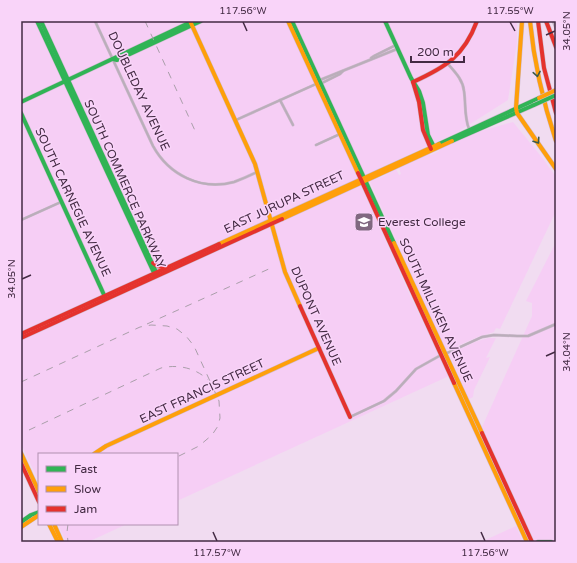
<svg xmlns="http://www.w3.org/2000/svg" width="577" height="563" viewBox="0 0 577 563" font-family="'Varela Round',sans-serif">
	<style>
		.built { fill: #f6cef5 }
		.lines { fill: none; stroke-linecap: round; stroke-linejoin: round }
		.street-casing { stroke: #cdbacd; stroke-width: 3 }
		.fast-casing { stroke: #cdbacd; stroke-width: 5 }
		.slow-casing { stroke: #cdbacd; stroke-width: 5 }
		.jam-casing { stroke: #cdbacd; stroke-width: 5 }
		.street { stroke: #baaeba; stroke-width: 2 }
		.fast { stroke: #30b455; stroke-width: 4 }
		.slow { stroke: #ff9f0a; stroke-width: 4 }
		.jam { stroke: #e5322d; stroke-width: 4 }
		.rail { stroke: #aa9faa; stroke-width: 1; stroke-dasharray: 7 7; stroke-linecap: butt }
		.fast-bridge-casing { stroke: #cdbacd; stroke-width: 5; stroke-linecap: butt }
		.slow-bridge-casing { stroke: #cdbacd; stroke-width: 5; stroke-linecap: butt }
		.fast-bridge { stroke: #30b455; stroke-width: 4 }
		.slow-bridge { stroke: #ff9f0a; stroke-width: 4 }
		.oneway { stroke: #3c5a49 }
		.ticks { fill: none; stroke: #432a43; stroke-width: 1.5 }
		.labels { text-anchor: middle; stroke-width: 3; stroke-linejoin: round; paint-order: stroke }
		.street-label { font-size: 12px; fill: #432a43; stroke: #f9d4f9 }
		.poi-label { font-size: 12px; fill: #432a43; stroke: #f9d4f9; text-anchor: start }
		.neatline { fill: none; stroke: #432a43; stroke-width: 1.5 }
		.ticks-label { font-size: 10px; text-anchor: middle; fill: #432a43 }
	</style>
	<rect width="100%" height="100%" fill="#f1dcf1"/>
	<g class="built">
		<polygon points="21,21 517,21 517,42 508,100 456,133 358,178 409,293 449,376 177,501 177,454 39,454 39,482 21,444"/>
		<polygon points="513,122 544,160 556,177 556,211 500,329 496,328 494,332 478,337 448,350 445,349 370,182 372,180 382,177 396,169 399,175 401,174 399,168 429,154 431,155 439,151 439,149 471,134"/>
		<polygon points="556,242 556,542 536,542 533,539 482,427 532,316 532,303 526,301"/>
		<polygon points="488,338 496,338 486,358 490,357 474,390 473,397 469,399 449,354 475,342"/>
		<polygon points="58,524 127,524 88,542 66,542"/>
		<polygon points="516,526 523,542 481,542"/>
	</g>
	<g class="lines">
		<g class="street-casing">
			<g id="street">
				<path d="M95,21l58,125c16,29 48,45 81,36 8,-3 15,-6 23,-10"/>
				<polyline points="553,21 556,29"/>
				<polyline points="371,58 374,56 396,45"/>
				<path d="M448,64c7,8 15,16 16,27 2,13 0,25 5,38"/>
				<polyline points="320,80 397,49"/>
				<polyline points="322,83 340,74 343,71"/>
				<polyline points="280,100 293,125"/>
				<polyline points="236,120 316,84"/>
				<polyline points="316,145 340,134"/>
				<polyline points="21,220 61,202"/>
				<polyline points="445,354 482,337 494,335 517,336 528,336 556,324"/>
				<polyline points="350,417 384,401 396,391 416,369 441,355"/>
			</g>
		</g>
		<g class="fast-casing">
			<g id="fast">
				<polyline points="37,21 155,275"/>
				<polyline points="41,21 157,274"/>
				<polyline points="292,21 394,243"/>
				<polyline points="385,21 411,78 419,91 423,103 428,135 434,147"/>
				<polyline points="113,59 117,60 201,21"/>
				<polyline points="21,102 193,21"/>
				<polyline points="21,113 105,297"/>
				<polyline points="452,141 534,105"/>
				<polyline points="439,144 539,98"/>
				<polyline points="21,522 31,515 39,512"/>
				<polyline points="538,542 551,542"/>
			</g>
		</g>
		<g class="slow-casing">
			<g id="slow">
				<polyline points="190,21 255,164 285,272 300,306"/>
				<polyline points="288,21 358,173"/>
				<polyline points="522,21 516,108 517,113 556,169"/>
				<path d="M530,21c4,41 13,81 26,120"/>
				<polyline points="282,219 452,141"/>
				<polyline points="394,243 482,433"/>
				<polyline points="219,244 439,144"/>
				<polyline points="454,383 527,542"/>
				<polyline points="21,453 39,492"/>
				<polyline points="94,454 106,446 319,348"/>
				<polyline points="49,524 58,542"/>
				<polyline points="54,524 62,542"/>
				<polyline points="21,527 39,515"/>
			</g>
		</g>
		<g class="jam-casing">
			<g id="jam">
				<polyline points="538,21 544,68 556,113"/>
				<polyline points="546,21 556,47"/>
				<path d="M413,82c33,-15 51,-26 64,-61"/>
				<polyline points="413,82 419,102 423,130 431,149"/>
				<polyline points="358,173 454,383"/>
				<polyline points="153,263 157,266 164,267"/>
				<polyline points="300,306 350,417"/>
				<polyline points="21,334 219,244"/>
				<polyline points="21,338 282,219"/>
				<polyline points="482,433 532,542"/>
				<polyline points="21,463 39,502"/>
			</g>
		</g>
		<use href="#street" class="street"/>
		<use href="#fast" class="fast"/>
		<use href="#slow" class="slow"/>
		<use href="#jam" class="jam"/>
		<g class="rail">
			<polyline points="145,21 197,135"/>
			<polyline points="147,324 271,268"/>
			<polyline points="21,382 140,327 151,325 167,326 177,329 186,336 194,346 219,401 220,418 218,426 212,435 199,446 177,457"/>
			<path d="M29,430l132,-62c17,-4 35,0 47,12"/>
			<polyline points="68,524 67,532 68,542"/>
		</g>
		<g class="fast-bridge-casing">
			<polyline id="fast-bridge" points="534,105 554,96"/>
		</g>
		<g class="slow-bridge-casing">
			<polyline id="slow-bridge" points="539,98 556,90"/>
		</g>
		<use href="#fast-bridge" class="fast-bridge"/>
		<use href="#slow-bridge" class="slow-bridge"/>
	</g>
	<defs><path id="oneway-chevron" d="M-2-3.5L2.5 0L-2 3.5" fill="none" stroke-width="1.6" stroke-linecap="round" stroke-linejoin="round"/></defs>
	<g class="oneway">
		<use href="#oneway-chevron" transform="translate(537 74) rotate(80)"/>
		<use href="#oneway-chevron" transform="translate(537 141) rotate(56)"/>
	</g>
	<path class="ticks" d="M243,22l4,9M510,22l5,9M546,35l9,-4M22,279l9,-4M546,356l9,-4M213,532l4,9M481,532l4,9"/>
	<defs>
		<g id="university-square" transform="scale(1)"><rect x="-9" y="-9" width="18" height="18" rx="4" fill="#806880" stroke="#f9d4f9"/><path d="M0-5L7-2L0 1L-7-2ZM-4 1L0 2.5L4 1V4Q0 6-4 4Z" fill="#fff"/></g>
	</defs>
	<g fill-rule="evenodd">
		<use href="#university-square" x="364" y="222"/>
	</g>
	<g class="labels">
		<g class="street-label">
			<text transform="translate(139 91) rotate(65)" y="4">DOUBLEDAY AVENUE</text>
			<text transform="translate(125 184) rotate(66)" y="4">SOUTH COMMERCE PARKWAY</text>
			<text transform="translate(73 202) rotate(65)" y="4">SOUTH CARNEGIE AVENUE</text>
			<text transform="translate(284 202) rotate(-25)" y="4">EAST JURUPA STREET</text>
			<text transform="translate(436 310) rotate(65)" y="4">SOUTH MILLIKEN AVENUE</text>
			<text transform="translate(316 316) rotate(66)" y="4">DUPONT AVENUE</text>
			<text transform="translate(202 391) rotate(-25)" y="4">EAST FRANCIS STREET</text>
		</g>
		<g class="poi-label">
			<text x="378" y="226">Everest College</text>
		</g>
	</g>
	<rect width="577" height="563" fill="none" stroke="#f9d4f9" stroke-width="44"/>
	<rect x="38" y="453" width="140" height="72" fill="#f9d4f9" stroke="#b090b0"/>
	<rect x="46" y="466" width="20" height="6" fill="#30b455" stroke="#b090b0"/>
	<text x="74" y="473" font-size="12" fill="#432a43">Fast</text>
	<rect x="46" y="486" width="20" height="6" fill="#ff9f0a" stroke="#b090b0"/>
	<text x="74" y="493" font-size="12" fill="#432a43">Slow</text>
	<rect x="46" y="506" width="20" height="6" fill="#e5322d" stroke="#b090b0"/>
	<text x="74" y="513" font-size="12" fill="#432a43">Jam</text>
	<path d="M411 56v6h53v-6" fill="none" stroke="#432a43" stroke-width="2"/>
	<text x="417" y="56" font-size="12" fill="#432a43" stroke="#f9d4f9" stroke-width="3" paint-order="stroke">200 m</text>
	<rect x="22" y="22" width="533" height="519" class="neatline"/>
	<g class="ticks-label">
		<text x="243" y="14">117.56°W</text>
		<text x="510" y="14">117.55°W</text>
		<text transform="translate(566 31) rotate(-90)" y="4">34.05°N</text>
		<text transform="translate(11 279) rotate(-90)" y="4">34.05°N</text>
		<text transform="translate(566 352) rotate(-90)" y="4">34.04°N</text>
		<text x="217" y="556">117.57°W</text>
		<text x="485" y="556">117.56°W</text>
	</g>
</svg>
